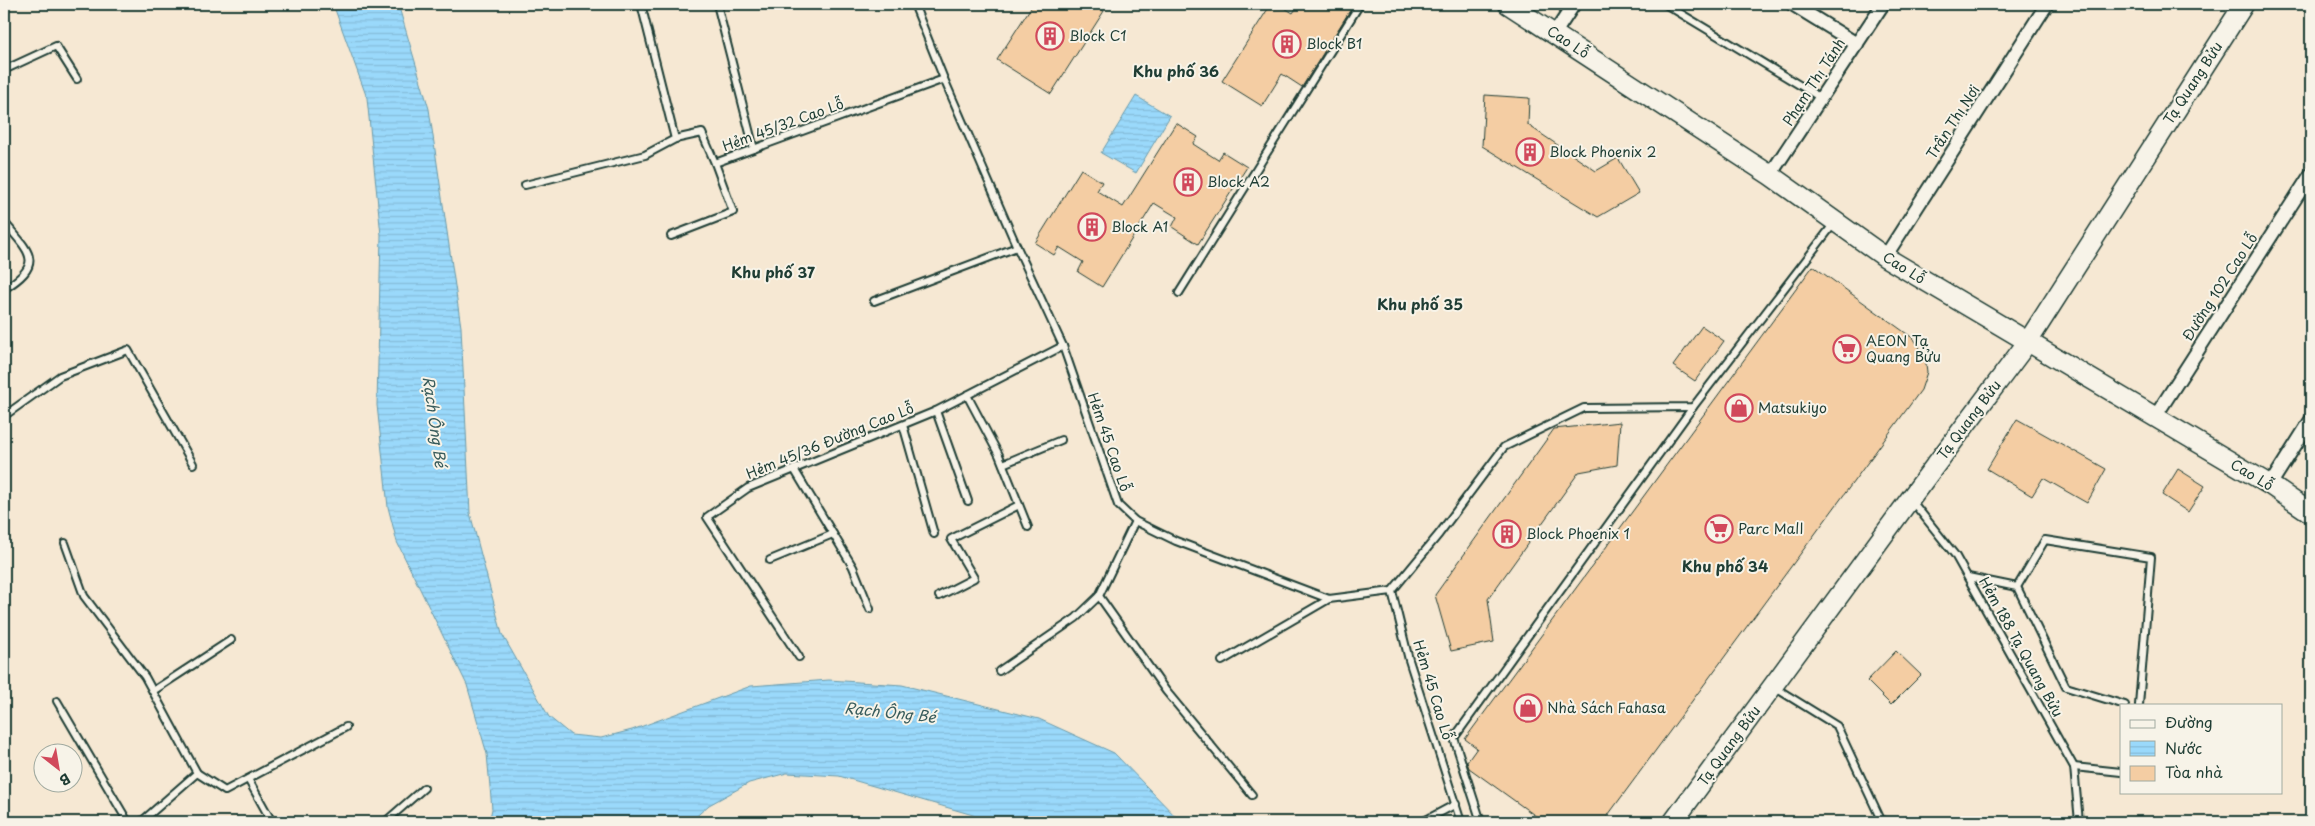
<svg xmlns="http://www.w3.org/2000/svg" width="2315" height="826" viewBox="0 0 2315 826" font-family="'Playpen Sans',sans-serif">
	<style>
		.water { fill: url(#water-rules); stroke: #699bab }
		.building { fill: #f4cda3; stroke: #1f3d34 }
		.lines { fill: none; stroke-linecap: round; stroke-linejoin: round }
		.lane-casing { stroke: #1f3d34; stroke-width: 10 }
		.street-casing { stroke: #1f3d34; stroke-width: 16 }
		.secondary-casing { stroke: #1f3d34; stroke-width: 22 }
		.lane { stroke: #f7f3e8; stroke-width: 6 }
		.street { stroke: #f7f3e8; stroke-width: 12 }
		.secondary { stroke: #f7f3e8; stroke-width: 19 }
		.labels { text-anchor: middle; stroke-width: 4; stroke-linejoin: round; paint-order: stroke }
		.poi-label { font-size: 14px; fill: #1f3d34; stroke: #f7f3e8; text-anchor: start }
		.street-label { font-size: 14px; fill: #1f3d34; stroke: #f7f3e8 }
		.neighbourhood-label { font-size: 15px; font-weight: bold; fill: #1f3d34; stroke: #f7f3e8 }
		.water-label { font-size: 15px; font-style: italic; fill: #385c5c; stroke: #f7f3e8 }
	</style>
	<defs>
		<pattern id="water-rules" width="6" height="5" patternUnits="userSpaceOnUse" patternTransform="scale(1.25)"><rect width="6" height="5" fill="#9ad9fb"/><path d="M0 2.5h6" fill="none" stroke="#84bbd8"/></pattern>
	</defs>
	<rect width="100%" height="100%" fill="#f6e8d3"/>
	<filter id="ink" filterUnits="userSpaceOnUse"><feTurbulence type="fractalNoise" baseFrequency=".02" numOctaves="2"/><feDisplacementMap in="SourceGraphic" scale="10" xChannelSelector="R" yChannelSelector="G"/><feConvolveMatrix kernelMatrix="1 2 1 2 8 2 1 2 1" color-interpolation-filters="sRGB"/></filter>
	<g filter="url(#ink)">
		<g class="water">
			<polygon points="333,4 398,4 429,109 461,327 470,513 502,634 549,717 571,735 601,738 632,730 751,686 829,680 902,685 1039,719 1114,753 1181,822 986,822 973,815 839,776 787,773 749,783 709,805 690,822 489,822 492,809 487,754 467,685 397,542 388,507 377,405 381,235 367,98"/>
			<polygon points="1136,96 1170,116 1136,173 1101,153"/>
		</g>
		<g class="building">
			<polygon points="1033,4 1092,4 1104,11 1051,94 997,60"/>
			<polygon points="1271,4 1278,4 1293,13 1299,4 1354,4 1302,87 1282,74 1262,106 1222,81"/>
			<polygon points="1485,95 1529,98 1528,125 1596,171 1618,158 1639,193 1598,217 1482,146"/>
			<polygon points="1176,123 1198,137 1193,144 1218,160 1223,152 1247,167 1198,244 1172,227 1177,217 1154,203 1102,287 1078,272 1083,262 1059,247 1054,255 1035,243 1081,169 1102,182 1097,191 1123,207"/>
			<polygon points="1813,266 1914,339 1925,356 1927,372 1921,390 1603,822 1544,822 1469,768 1467,762 1477,748 1465,739"/>
			<polygon points="1702,326 1724,341 1695,381 1673,366"/>
			<polygon points="2017,419 2106,469 2087,503 2043,478 2032,496 1987,469"/>
			<polygon points="1620,422 1617,465 1579,472 1488,599 1494,642 1451,651 1435,595 1554,429"/>
			<polygon points="2178,469 2205,486 2188,512 2162,495"/>
			<polygon points="1896,651 1921,675 1891,705 1867,681"/>
		</g>
		<g class="lines">
			<g class="lane-casing">
				<g id="lane">
					<polyline points="717,4 754,149"/>
					<polyline points="914,4 944,79 1017,247 1063,346 1118,505 1135,521 1176,541 1329,599 1392,591"/>
					<polyline points="1665,4 1821,98"/>
					<polyline points="4,70 56,46 77,79"/>
					<polyline points="675,139 702,133 715,163"/>
					<polyline points="525,185 645,155 675,139 641,4"/>
					<path d="M4,222c25,30 42,41 0,67"/>
					<polyline points="671,236 733,212 715,163 944,79"/>
					<polyline points="1179,293 1360,4"/>
					<polyline points="874,301 1017,247"/>
					<polyline points="967,395 999,455 1028,527"/>
					<polyline points="936,411 968,501"/>
					<polyline points="4,416 60,376 128,350 193,464"/>
					<polyline points="903,425 934,534"/>
					<polyline points="1003,464 1061,440"/>
					<polyline points="794,469 853,567 870,609"/>
					<polyline points="1911,500 1955,555 2074,767 2079,822"/>
					<polyline points="1135,521 1099,596 1166,691 1252,795"/>
					<polyline points="65,543 84,596 145,677 197,773 141,822"/>
					<polyline points="770,560 833,534"/>
					<polyline points="1968,577 2017,587 2045,540 2151,557 2139,705"/>
					<polyline points="2017,587 2066,687 2125,705"/>
					<polyline points="1392,591 1439,534 1504,447 1584,408 1693,407 1835,222"/>
					<polyline points="1392,591 1409,660 1461,822"/>
					<polyline points="939,596 974,578 951,539 1019,505"/>
					<polyline points="799,657 707,517 748,488 936,411 1063,346"/>
					<polyline points="1222,661 1329,599"/>
					<polyline points="999,671 1076,618 1099,596"/>
					<polyline points="1774,687 1837,726 1882,822"/>
					<polyline points="153,691 231,640"/>
					<polyline points="57,701 128,822"/>
					<polyline points="2074,767 2121,772"/>
					<polyline points="197,773 225,791 346,727"/>
					<polyline points="248,779 272,822"/>
					<polyline points="385,822 424,788"/>
					<polyline points="1428,822 1426,820 1456,804"/>
					<polyline points="1481,822 1454,738 1693,407"/>
				</g>
			</g>
			<g class="street-casing">
				<g id="street">
					<polyline points="1792,4 1857,44"/>
					<polyline points="1555,33 1574,4"/>
					<polyline points="1770,175 1883,4"/>
					<polyline points="1885,257 2047,4"/>
					<polyline points="2155,417 2311,174"/>
					<polyline points="2270,485 2311,420"/>
				</g>
			</g>
			<g class="secondary-casing">
				<g id="secondary">
					<polyline points="1508,4 1770,175 1885,257 2270,485 2311,513"/>
					<polyline points="1673,822 1910,499 2027,343 2244,4"/>
				</g>
			</g>
			<use href="#lane" class="lane"/>
			<use href="#street" class="street"/>
			<use href="#secondary" class="secondary"/>
		</g>
	</g>
	<defs>
		<g id="building-ring" transform="scale(1.4375)"><circle r="9.5" fill="#f7f3e8" stroke="#d1495b" stroke-width="1.5"/><path d="M-4-6H4V6H1V3H-1V6H-4ZM-2.5-4.3h1.7v1.8h-1.7ZM.8-4.3h1.7v1.8H.8ZM-2.5-1h1.7V.8h-1.7ZM.8-1h1.7V.8H.8Z" fill="#d1495b"/></g>
		<g id="supermarket-ring" transform="scale(1.4375)"><circle r="9.5" fill="#f7f3e8" stroke="#d1495b" stroke-width="1.5"/><path d="M-6-5.5h2.5l.6 2H6L4.5 2H-2.5L-4.4-4H-6ZM-1.5 3.2a1.3 1.3 0 1 0 .1 0ZM3 3.2a1.3 1.3 0 1 0 .1 0Z" fill="#d1495b"/></g>
		<g id="shop-ring" transform="scale(1.4375)"><circle r="9.5" fill="#f7f3e8" stroke="#d1495b" stroke-width="1.5"/><path d="M-5-2.5h2.3a2.7 3.5 0 0 1 5.4 0H5L5.5 6h-11ZM-1.5-2.5h3a1.5 2.3 0 0 0-3 0Z" fill="#d1495b"/></g>
	</defs>
	<g fill-rule="evenodd">
		<use href="#building-ring" x="1050" y="36"/>
		<use href="#building-ring" x="1287" y="44"/>
		<use href="#building-ring" x="1530" y="152"/>
		<use href="#building-ring" x="1188" y="182"/>
		<use href="#building-ring" x="1092" y="227"/>
		<use href="#supermarket-ring" x="1847" y="349"/>
		<use href="#shop-ring" x="1739" y="408"/>
		<use href="#supermarket-ring" x="1719" y="529"/>
		<use href="#building-ring" x="1507" y="534"/>
		<use href="#shop-ring" x="1528" y="708"/>
	</g>
	<g class="labels">
		<g class="poi-label">
			<text x="1069" y="41">Block C1</text>
			<text x="1306" y="49">Block B1</text>
			<text x="1549" y="157">Block Phoenix 2</text>
			<text x="1207" y="187">Block A2</text>
			<text x="1111" y="232">Block A1</text>
			<text x="1866" y="346">AEON Tạ<tspan x="1866" dy="16">Quang Bửu</tspan></text>
			<text x="1758" y="413">Matsukiyo</text>
			<text x="1738" y="534">Parc Mall</text>
			<text x="1526" y="539">Block Phoenix 1</text>
			<text x="1547" y="713">Nhà Sách Fahasa</text>
		</g>
		<g class="street-label">
			<text transform="translate(1568 42) rotate(33)" y="5">Cao Lỗ</text>
			<text transform="translate(1814 82) rotate(-57)" y="5">Phạm Thị Tánh</text>
			<text transform="translate(2193 83) rotate(-57)" y="5">Tạ Quang Bửu</text>
			<text transform="translate(1953 122) rotate(-57)" y="5">Trần Thị Nơi</text>
			<text transform="translate(783 125) rotate(-20)" y="5">Hẻm 45/32 Cao Lỗ</text>
			<text transform="translate(1904 268) rotate(32)" y="5">Cao Lỗ</text>
			<text transform="translate(2220 287) rotate(-57)" y="5">Đường 102 Cao Lỗ</text>
			<text transform="translate(1969 420) rotate(-53)" y="5">Tạ Quang Bửu</text>
			<text transform="translate(830 441) rotate(-22)" y="5">Hẻm 45/36 Đường Cao Lỗ</text>
			<text transform="translate(1109 442) rotate(71)" y="5">Hẻm 45 Cao Lỗ</text>
			<text transform="translate(2252 475) rotate(31)" y="5">Cao Lỗ</text>
			<text transform="translate(2021 647) rotate(61)" y="5">Hẻm 188 Tạ Quang Bửu</text>
			<text transform="translate(1433 690) rotate(73)" y="5">Hẻm 45 Cao Lỗ</text>
			<text transform="translate(1729 746) rotate(-54)" y="5">Tạ Quang Bửu</text>
		</g>
		<g class="neighbourhood-label">
			<text x="1176" y="77">Khu phố 36</text>
			<text x="773" y="278">Khu phố 37</text>
			<text x="1420" y="310">Khu phố 35</text>
			<text x="1725" y="572">Khu phố 34</text>
		</g>
		<g class="water-label">
			<text transform="translate(434 422) rotate(82)" y="5">Rạch Ông Bé</text>
			<text transform="translate(890 713) rotate(6)" y="5">Rạch Ông Bé</text>
		</g>
	</g>
	<rect width="2315" height="826" fill="none" stroke="#f7f3e8" stroke-width="20"/>
	<rect x="10" y="10" width="2295" height="806" fill="none" stroke="#1f3d34" stroke-width="2" filter="url(#ink)"/>
	<rect x="2120" y="704" width="162" height="90" fill="#f7f3e8" stroke="#a1aaa0"/>
	<rect x="2130" y="720" width="25" height="8" fill="#f7f3e8" stroke="#a1aaa0"/>
	<text x="2165" y="728" font-size="15" fill="#1f3d34">Đường</text>
	<rect x="2130" y="741" width="25" height="15" fill="url(#water-rules)" stroke="#a1aaa0"/>
	<text x="2165" y="754" font-size="15" fill="#1f3d34">Nước</text>
	<rect x="2130" y="766" width="25" height="15" fill="#f4cda3" stroke="#a1aaa0"/>
	<text x="2165" y="778" font-size="15" fill="#1f3d34">Tòa nhà</text>
	<g transform="translate(58 768) rotate(149)"><circle r="24" fill="#f7f3e8" stroke="#a1aaa0"/>
	<path d="M0-4L9 19L0 12L-9 19Z" fill="#d1495b"/>
	<text y="-8" font-size="14" font-weight="bold" text-anchor="middle" fill="#1f3d34">B</text>
	</g>
</svg>
